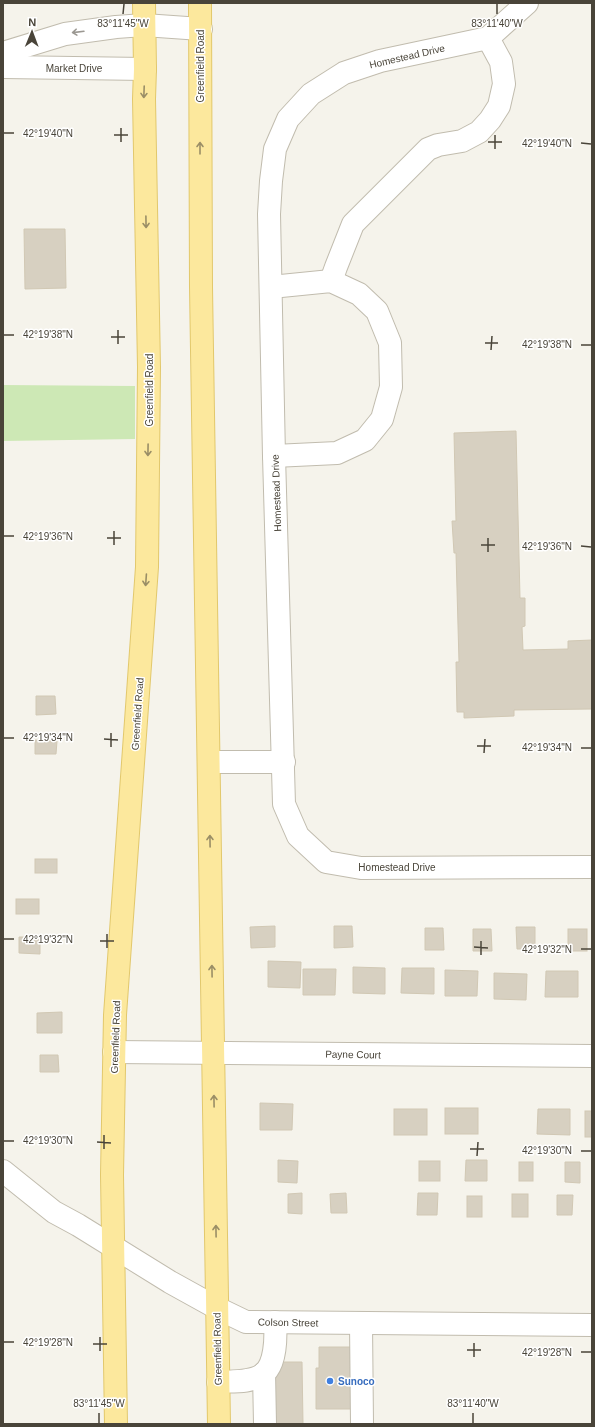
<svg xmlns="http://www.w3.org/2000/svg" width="595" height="1427" viewBox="0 0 595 1427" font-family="Arial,sans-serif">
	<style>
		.green { fill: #cde8b5 }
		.building { fill: #d7d0c1; stroke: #d1c8b4 }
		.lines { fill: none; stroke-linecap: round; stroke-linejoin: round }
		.minor-casing { stroke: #c1bcae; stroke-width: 24 }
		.major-casing { stroke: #e2c86c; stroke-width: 24 }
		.minor { stroke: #fff; stroke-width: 22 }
		.major { stroke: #fce89d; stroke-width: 22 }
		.oneway { stroke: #9b9892 }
		.oneway2 { stroke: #9a8e66 }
		.ticks { fill: none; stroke: #494439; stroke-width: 1.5 }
		.shop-dot { fill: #3f7fe0; stroke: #fff; stroke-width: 1.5 }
		.labels { text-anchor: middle; stroke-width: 3; stroke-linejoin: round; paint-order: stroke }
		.street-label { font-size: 10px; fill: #494439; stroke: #fff }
		.shop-label { font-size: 10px; font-weight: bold; fill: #366cbe; stroke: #fff; text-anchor: start }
		.ticks-label { font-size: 10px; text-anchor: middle; fill: #494439; stroke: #fff; stroke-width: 3; stroke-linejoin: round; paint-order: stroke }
	</style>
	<rect width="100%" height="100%" fill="#f5f3eb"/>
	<polygon class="green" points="3,385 135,386 135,439 3,441"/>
	<g class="building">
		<polygon points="24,229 65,229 66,288 25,289"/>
		<polygon points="516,431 520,598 525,598 525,626 522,627 523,650 568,649 568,641 592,640 592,709 514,710 514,716 464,718 464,712 457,712 456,662 459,662 456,553 454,553 452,521 456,521 454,433"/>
		<polygon points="36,696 55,696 56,714 36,715"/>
		<polygon points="35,740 57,741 56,754 35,754"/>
		<rect x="35" y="859" width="22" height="14"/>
		<rect x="16" y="899" width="23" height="15"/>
		<polygon points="275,926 275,947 251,948 250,927"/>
		<polygon points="334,926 352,926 353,947 334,948"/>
		<polygon points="516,927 535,927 535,949 517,949"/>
		<polygon points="425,928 443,928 444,950 425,950"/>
		<polygon points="473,929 491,929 492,951 473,951"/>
		<rect x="568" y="929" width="19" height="22"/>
		<polygon points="19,937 40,937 40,954 19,953"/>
		<polygon points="268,961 301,962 300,988 268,987"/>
		<polygon points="353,967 385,968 385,994 353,993"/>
		<polygon points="402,968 434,968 434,994 401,993"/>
		<polygon points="303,969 336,969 335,995 303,995"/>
		<polygon points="445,970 478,971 477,996 445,996"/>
		<polygon points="546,971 578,971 578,997 545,997"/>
		<polygon points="494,973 527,974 526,1000 494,999"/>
		<polygon points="62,1012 62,1033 37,1033 37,1013"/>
		<polygon points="40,1055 58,1055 59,1072 40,1072"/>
		<polygon points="260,1103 293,1104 292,1130 260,1130"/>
		<rect x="445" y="1108" width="33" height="26"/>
		<rect x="394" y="1109" width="33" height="26"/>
		<polygon points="538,1109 570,1109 570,1135 537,1134"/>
		<rect x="585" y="1111" width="7" height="26"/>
		<polygon points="278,1160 298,1161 297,1183 278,1182"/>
		<polygon points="466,1160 487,1160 487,1181 465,1181"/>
		<rect x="419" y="1161" width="21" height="20"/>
		<rect x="519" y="1162" width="14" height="19"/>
		<polygon points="565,1162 580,1162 580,1183 565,1182"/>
		<polygon points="302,1193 302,1214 288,1213 288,1194"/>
		<polygon points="346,1193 347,1213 331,1213 330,1194"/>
		<polygon points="418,1193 438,1193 437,1215 417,1215"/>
		<rect x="512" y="1194" width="16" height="23"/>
		<polygon points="557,1195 573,1195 572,1215 557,1215"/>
		<rect x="467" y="1196" width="15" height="21"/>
		<polygon points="319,1347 351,1347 351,1409 316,1409 316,1368 319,1368"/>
		<polygon points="274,1362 302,1362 303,1424 275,1424"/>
	</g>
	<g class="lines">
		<g class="minor-casing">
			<g id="minor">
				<polyline points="527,3 488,38 380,61 344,73 311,94 288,119 275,149 271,181 269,214 274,456 284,804 298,836 326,862 361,868 592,867"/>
				<polyline points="3,53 65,34 116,27 144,25 201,29"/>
				<polyline points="3,67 145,69"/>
				<polyline points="331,281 336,267 353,224 428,149 438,145 462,141 479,132 490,120 499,106 504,84 501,62 488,38"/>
				<polyline points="271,287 331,281 359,294 377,311 390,343 391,387 382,419 365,440 337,453 274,456"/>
				<polyline points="209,762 284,762"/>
				<polyline points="114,1052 592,1056"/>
				<polyline points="3,1171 54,1212 78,1225 170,1282 217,1308 246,1322 592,1325"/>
				<polyline points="361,1323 362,1424"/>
				<polyline points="264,1373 265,1424"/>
				<path d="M218,1382c13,-1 32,1 44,-7 14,-9 14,-38 13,-53"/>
			</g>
		</g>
		<g class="major-casing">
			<g id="major">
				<polyline points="200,3 201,287 219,1424"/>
				<polyline points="116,1424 112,1175 115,1015 147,567 149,367 144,99 145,69 144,3"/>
			</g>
		</g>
		<use href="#minor" class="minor"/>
		<use href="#major" class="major"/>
	</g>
	<defs><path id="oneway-shaft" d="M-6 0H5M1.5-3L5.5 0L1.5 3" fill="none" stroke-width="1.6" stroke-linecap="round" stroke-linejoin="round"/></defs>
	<use class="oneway" href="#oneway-shaft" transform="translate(78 32) rotate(173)"/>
	<g class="oneway2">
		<use href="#oneway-shaft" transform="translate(144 92) rotate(92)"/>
		<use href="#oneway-shaft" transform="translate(200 148) rotate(-90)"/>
		<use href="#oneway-shaft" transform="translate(146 222) rotate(89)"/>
		<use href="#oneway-shaft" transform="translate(148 450) rotate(91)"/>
		<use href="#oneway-shaft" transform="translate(146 580) rotate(94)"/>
		<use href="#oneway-shaft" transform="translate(210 841) rotate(-91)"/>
		<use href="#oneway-shaft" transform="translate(212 971) rotate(-91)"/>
		<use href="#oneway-shaft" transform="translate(214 1101) rotate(-91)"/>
		<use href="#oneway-shaft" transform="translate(216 1231) rotate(-91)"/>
	</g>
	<path class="ticks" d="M123,14l1,-10M497,14v-10M4,133h10M114,135h14M121,142v-14M488,142h14M581,143l10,1M495,149v-14M4,335h10M111,337h14M485,343h13M118,344v-14M581,345h10M491,350l1,-14M4,536h10M107,538h14M114,545v-14M481,545h14M581,546l10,1M488,552v-14M4,738h10M104,739l14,1M477,746h14M111,747v-14M581,748h10M484,753l1,-14M4,939h10M100,941h14M474,947l14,1M107,948v-14M581,949h10M481,955v-14M4,1141h10M97,1142l14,1M104,1149v-14M470,1149h14M581,1151h10M477,1156l1,-14M4,1342h10M93,1344h14M467,1350h14M100,1351v-14M581,1352h10M474,1357v-14M99,1423v-10M473,1423v-10"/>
	<circle class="shop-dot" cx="330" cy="1381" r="4"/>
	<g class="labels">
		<g class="street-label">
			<text transform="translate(407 56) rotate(-13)" y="4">Homestead Drive</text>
			<text transform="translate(200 66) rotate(-90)" y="4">Greenfield Road</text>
			<text x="74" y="72">Market Drive</text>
			<text transform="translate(149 390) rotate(-90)" y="4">Greenfield Road</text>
			<text transform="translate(276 493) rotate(-92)" y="4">Homestead Drive</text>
			<text transform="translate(137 714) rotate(-86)" y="4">Greenfield Road</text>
			<text x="397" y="871">Homestead Drive</text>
			<text transform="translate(115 1037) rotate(-88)" y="4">Greenfield Road</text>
			<text transform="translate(353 1054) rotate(1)" y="4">Payne Court</text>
			<text transform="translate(288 1322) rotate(1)" y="4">Colson Street</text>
			<text transform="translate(217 1349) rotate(-91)" y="4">Greenfield Road</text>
		</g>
		<g class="shop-label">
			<text x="338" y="1385">Sunoco</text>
		</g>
	</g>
	<g class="ticks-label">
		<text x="123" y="27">83°11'45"W</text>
		<text x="497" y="27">83°11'40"W</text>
		<text x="48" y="137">42°19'40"N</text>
		<text x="547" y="147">42°19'40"N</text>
		<text x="48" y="338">42°19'38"N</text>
		<text x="547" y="348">42°19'38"N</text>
		<text x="48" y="540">42°19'36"N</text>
		<text x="547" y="550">42°19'36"N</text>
		<text x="48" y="741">42°19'34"N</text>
		<text x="547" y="751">42°19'34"N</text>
		<text x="48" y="943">42°19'32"N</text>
		<text x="547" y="953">42°19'32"N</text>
		<text x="48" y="1144">42°19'30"N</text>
		<text x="547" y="1154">42°19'30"N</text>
		<text x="48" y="1346">42°19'28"N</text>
		<text x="547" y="1356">42°19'28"N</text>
		<text x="99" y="1407">83°11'45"W</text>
		<text x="473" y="1407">83°11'40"W</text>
	</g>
	<rect width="595" height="1427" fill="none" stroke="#494439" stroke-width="8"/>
	<g transform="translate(32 32) rotate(1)" stroke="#ffffff" stroke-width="3" paint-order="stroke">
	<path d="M0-3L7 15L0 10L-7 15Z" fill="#494439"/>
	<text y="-6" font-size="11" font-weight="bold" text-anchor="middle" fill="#494439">N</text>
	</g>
</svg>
